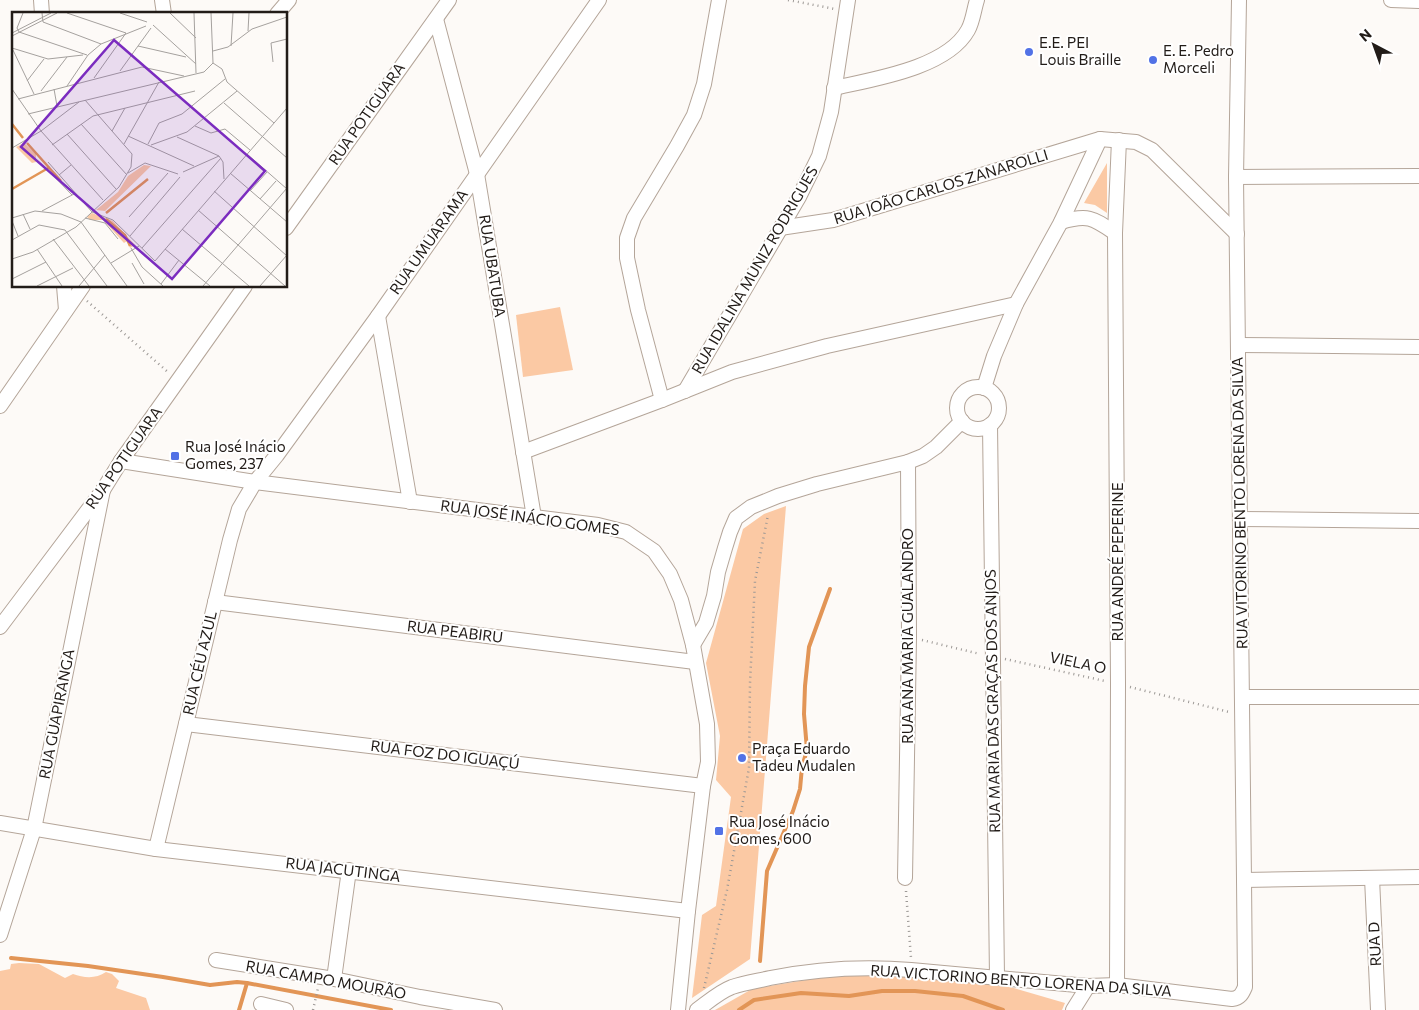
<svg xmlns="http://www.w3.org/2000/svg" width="1419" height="1010" viewBox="0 0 1419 1010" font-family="Commissioner,sans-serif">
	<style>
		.green { fill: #fbc9a4 }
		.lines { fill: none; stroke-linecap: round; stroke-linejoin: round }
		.stream { stroke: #e29556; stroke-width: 4 }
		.minor-casing { stroke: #b4a599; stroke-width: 16 }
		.path { stroke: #9c9895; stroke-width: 2.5; stroke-dasharray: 1 4; stroke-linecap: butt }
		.minor { stroke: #fff; stroke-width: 14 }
		.poi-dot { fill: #5272e6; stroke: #fff; stroke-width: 2 }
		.labels { text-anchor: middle; stroke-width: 4; stroke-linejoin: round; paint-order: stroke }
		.poi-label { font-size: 15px; fill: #221c18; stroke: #fff; text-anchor: start }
		.street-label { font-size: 15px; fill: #221c18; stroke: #fff }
		.inset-river { fill: none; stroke: #e29556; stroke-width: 2.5 }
		.inset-road { fill: none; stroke: #a5a19e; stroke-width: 1 }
		.view { fill: #7b2cbf; fill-opacity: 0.15; stroke: #7b2cbf; stroke-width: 2.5 }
		.inset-edge { fill: none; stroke: #221c18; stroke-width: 2.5 }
	</style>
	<rect width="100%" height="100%" fill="#fdfaf7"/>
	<g class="green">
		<polygon points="1107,163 1107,213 1095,205 1084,203"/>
		<polygon points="560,307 573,370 523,377 516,315"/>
		<polygon points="786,506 750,959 692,998 702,915 716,906 731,797 716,780 720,736 706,663 743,529 764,514"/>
		<path d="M19,963l20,1 26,14 8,-4c11,4 23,5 33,-2l6,2 7,7 -3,7 30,10 4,12h-150v-39l10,-2 1,-5z"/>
		<polygon points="836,975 923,976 1007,986 1065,1003 1062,1010 715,1010 752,989"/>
	</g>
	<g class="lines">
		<g class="stream">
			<polyline points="11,958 88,966 163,977 210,985 237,982 247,983 391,1010"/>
			<polyline points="760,961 767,871 793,811 800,789 802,767 807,750 804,714 805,686 809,647 830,589"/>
			<polyline points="239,1010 247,983"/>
			<polyline points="739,1010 754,1000 801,993 849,996 882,991 915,991 963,996 1003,1010"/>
		</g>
		<g class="minor-casing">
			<g id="minor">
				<polyline points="41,0 42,14"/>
				<polyline points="162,0 164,14"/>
				<polyline points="1391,0 1419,1"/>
				<polyline points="277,14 289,0"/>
				<polyline points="436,19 477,174 534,517"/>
				<path d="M834,88c40,-9 113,-20 134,-58 5,-9 6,-21 9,-30"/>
				<polyline points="1236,177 1419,176"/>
				<path d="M1061,222c27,-8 32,-4 54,11"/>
				<polyline points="286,228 449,0"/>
				<polyline points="780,228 833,220 1100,139 1136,142 1152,150 1237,234"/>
				<polyline points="64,286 66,310"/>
				<polyline points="378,316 410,502"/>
				<polyline points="1239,345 1419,347"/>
				<circle cx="978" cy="408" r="21"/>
				<polyline points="984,388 994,356 1016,304 1061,222 1100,139"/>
				<polyline points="685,391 799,197 819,156 831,112 848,0"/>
				<polyline points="662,400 638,310 627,258 627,238 634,218 677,146 694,115 704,84 719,0"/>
				<polyline points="0,406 83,286"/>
				<polyline points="990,425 997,977"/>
				<polyline points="523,452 662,400 732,372 827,346 1016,304"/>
				<polyline points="121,461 255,482 598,525 626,532 654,551 670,574 681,600 693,645 707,724 708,762 703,786 688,911 678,1010"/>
				<polyline points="1240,519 1419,521"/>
				<polyline points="215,602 695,662"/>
				<polyline points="0,627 103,490 121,461 245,286"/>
				<polyline points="693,645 706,623 714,596 718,572 725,548 730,532 736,518 751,507 778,496 817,484 908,462 923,456 936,447 962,421"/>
				<polyline points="1242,697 1419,697"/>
				<polyline points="186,724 703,786"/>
				<polyline points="0,823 156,849 688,911"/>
				<polyline points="156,849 230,540 239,509 255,482 277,455 378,316 599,0"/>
				<polyline points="905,878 909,637 908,462"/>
				<polyline points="1372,878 1378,1010"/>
				<polyline points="1244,880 1419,877"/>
				<polyline points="0,935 34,829 103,490"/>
				<polyline points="216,960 334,979 420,997 495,1010"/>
				<polyline points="334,979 349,870"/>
				<polyline points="1117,985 1118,684 1115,233 1119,140"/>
				<polyline points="261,1004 286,1010"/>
				<path d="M697,1010c11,-8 22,-18 35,-23 12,-4 25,-6 38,-9 46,-9 95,-12 141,-8l177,16 29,-1 115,14c8,-1 10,-5 13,-12l-1,-107 -8,-703 3,-177"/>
				<polyline points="1073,1010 1088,986"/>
			</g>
		</g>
		<g class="path">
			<polyline points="788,0 835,9"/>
			<polyline points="87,301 169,373"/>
			<polyline points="922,640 980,654"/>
			<polyline points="1005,659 1105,681"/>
			<polyline points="1130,687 1229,712"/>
			<polyline points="906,891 911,958"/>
			<polyline points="704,988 727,890 749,768 750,683 755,581 768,515"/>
			<polyline points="313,1010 318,988"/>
		</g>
		<use href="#minor" class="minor"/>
	</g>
	<g class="poi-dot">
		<circle cx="1029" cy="52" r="5"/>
		<circle cx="1153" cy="60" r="5"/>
		<rect x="170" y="451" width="10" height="10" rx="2.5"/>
		<circle cx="742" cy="758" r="5"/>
		<rect x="714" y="826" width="10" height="10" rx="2.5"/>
	</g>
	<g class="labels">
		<g class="poi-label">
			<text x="1039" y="48">E.E. PEI<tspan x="1039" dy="17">Louis Braille</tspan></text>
			<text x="1163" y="56">E. E. Pedro<tspan x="1163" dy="17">Morceli</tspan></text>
			<text x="185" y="452">Rua José Inácio<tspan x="185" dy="17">Gomes, 237</tspan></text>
			<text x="752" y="754">Praça Eduardo<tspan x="752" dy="17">Tadeu Mudalen</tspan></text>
			<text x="729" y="827">Rua José Inácio<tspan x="729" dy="17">Gomes, 600</tspan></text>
		</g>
		<g class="street-label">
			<text transform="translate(367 114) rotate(-55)" y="5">RUA POTIGUARA</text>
			<text transform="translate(941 187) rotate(-17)" y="5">RUA JOÃO CARLOS ZANAROLLI</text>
			<text transform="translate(429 242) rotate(-55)" y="5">RUA UMUARAMA</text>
			<text transform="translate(492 266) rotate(81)" y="5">RUA UBATUBA</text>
			<text transform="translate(755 270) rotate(-60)" y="5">RUA IDALINA MUNIZ RODRIGUES</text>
			<text transform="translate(124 458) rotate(-55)" y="5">RUA POTIGUARA</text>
			<text transform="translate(1240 503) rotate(-91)" y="5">RUA VITORINO BENTO LORENA DA SILVA</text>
			<text transform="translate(530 518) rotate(8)" y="5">RUA JOSÉ INÁCIO GOMES</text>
			<text transform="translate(1118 562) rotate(-90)" y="5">RUA ANDRÉ PEPERINE</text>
			<text transform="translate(455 632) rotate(7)" y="5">RUA PEABIRU</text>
			<text transform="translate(908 636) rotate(-90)" y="5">RUA ANA MARIA GUALANDRO</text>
			<text transform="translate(200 663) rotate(-77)" y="5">RUA CÉU AZUL</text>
			<text transform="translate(1078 663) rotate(12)" y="5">VIELA O</text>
			<text transform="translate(993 701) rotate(-91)" y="5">RUA MARIA DAS GRAÇAS DOS ANJOS</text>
			<text transform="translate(57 714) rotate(-79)" y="5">RUA GUAPIRANGA</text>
			<text transform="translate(445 755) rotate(7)" y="5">RUA FOZ DO IGUAÇÚ</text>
			<text transform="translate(343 870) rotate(7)" y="5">RUA JACUTINGA</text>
			<text transform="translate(1375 944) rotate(-93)" y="5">RUA D</text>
			<text transform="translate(326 980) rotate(10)" y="5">RUA CAMPO MOURÃO</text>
			<text transform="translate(1021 981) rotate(4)" y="5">RUA VICTORINO BENTO LORENA DA SILVA</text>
		</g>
	</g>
	<g transform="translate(12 12)">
		<rect width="275" height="275" fill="#fdfaf7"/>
		<path d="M12,131l12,11v8l-4,1 -16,-16zM132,153l7,1 -46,45 -9,-1 22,-18 10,-16zM80,201l21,8 22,24 -5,3 -3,-7 -3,2 -21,-23h-13l-3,-3z" fill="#fbc9a4"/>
		<path class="inset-river" d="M0,112l11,14M15,131l34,38M0,177l38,-22M94,201l42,-34M94,207l19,16 5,11"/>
		<path class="inset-road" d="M11,1l-6,15 2,4 68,23M30,1l1,9 58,22M55,1l59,20 -32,45M108,1l27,9M158,1l26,25M182,1l2,60M199,1l2,50M141,13l43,39M236,19l1,-18M0,21l39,-20M0,24l45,-23M126,34l48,11M219,34l2,-33M0,36l36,11 35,-4M0,36l22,46M201,39l15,-4 24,-18 35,-12M261,50l-2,-19 16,-4M201,51l9,6 5,13 47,41M108,59l31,-43M15,69l17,-22M55,74l21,-31 13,-11 45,-18M0,77l29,42 62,69M42,77l3,17M29,79l26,-34M6,87l124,-32 42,9M212,91l63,55M16,102l176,-42 9,-9M69,112l46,51M183,114l16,7 14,-4 25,21M100,119l13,-23M55,122l49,55M116,124l66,30M165,125l42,19 4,6 1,17M112,132l35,-62M136,132l11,-21 23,-9 43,-35M40,133l41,-29 102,-25M139,133l36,-13 50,-41M0,136l29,-17 38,-29M235,142l40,35M36,150l44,50M37,159l23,24M171,160l36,-16M116,161l17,-10 33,11M218,161l57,49M47,163l12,-10M202,179l73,65M238,179l17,-19M248,187l16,-18M186,198l87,76M30,199l32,-17M80,200l21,8 42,41 132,-153M11,202l7,15M117,205l39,-44M0,206l23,-7 26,3 20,8 46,64M73,206l20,5 13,16M0,209l6,15M170,217l67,57M118,224l50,-59M41,227l36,47M0,228l27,-15 26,5 42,56M119,236l11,19 21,19M130,236l79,-90M25,237l25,37M153,237l45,37M0,247l21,-7 43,-25 43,-40 12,-20 1,-13 -47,-54M99,251l28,-17M120,251l12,21M0,267l34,-17M149,272l18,-24M25,274l36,-18M67,274l26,-31M191,274l84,-98M248,274l27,-31"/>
		<path class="view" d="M102,28l151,131 -93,108 -151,-132z"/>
		<rect width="275" height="275" class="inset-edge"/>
	</g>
	<g transform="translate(1374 45) rotate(319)" stroke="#ffffff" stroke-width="4" paint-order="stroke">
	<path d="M0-4L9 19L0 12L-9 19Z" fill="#221c18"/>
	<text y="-8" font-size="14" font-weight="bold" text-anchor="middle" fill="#221c18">N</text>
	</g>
</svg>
